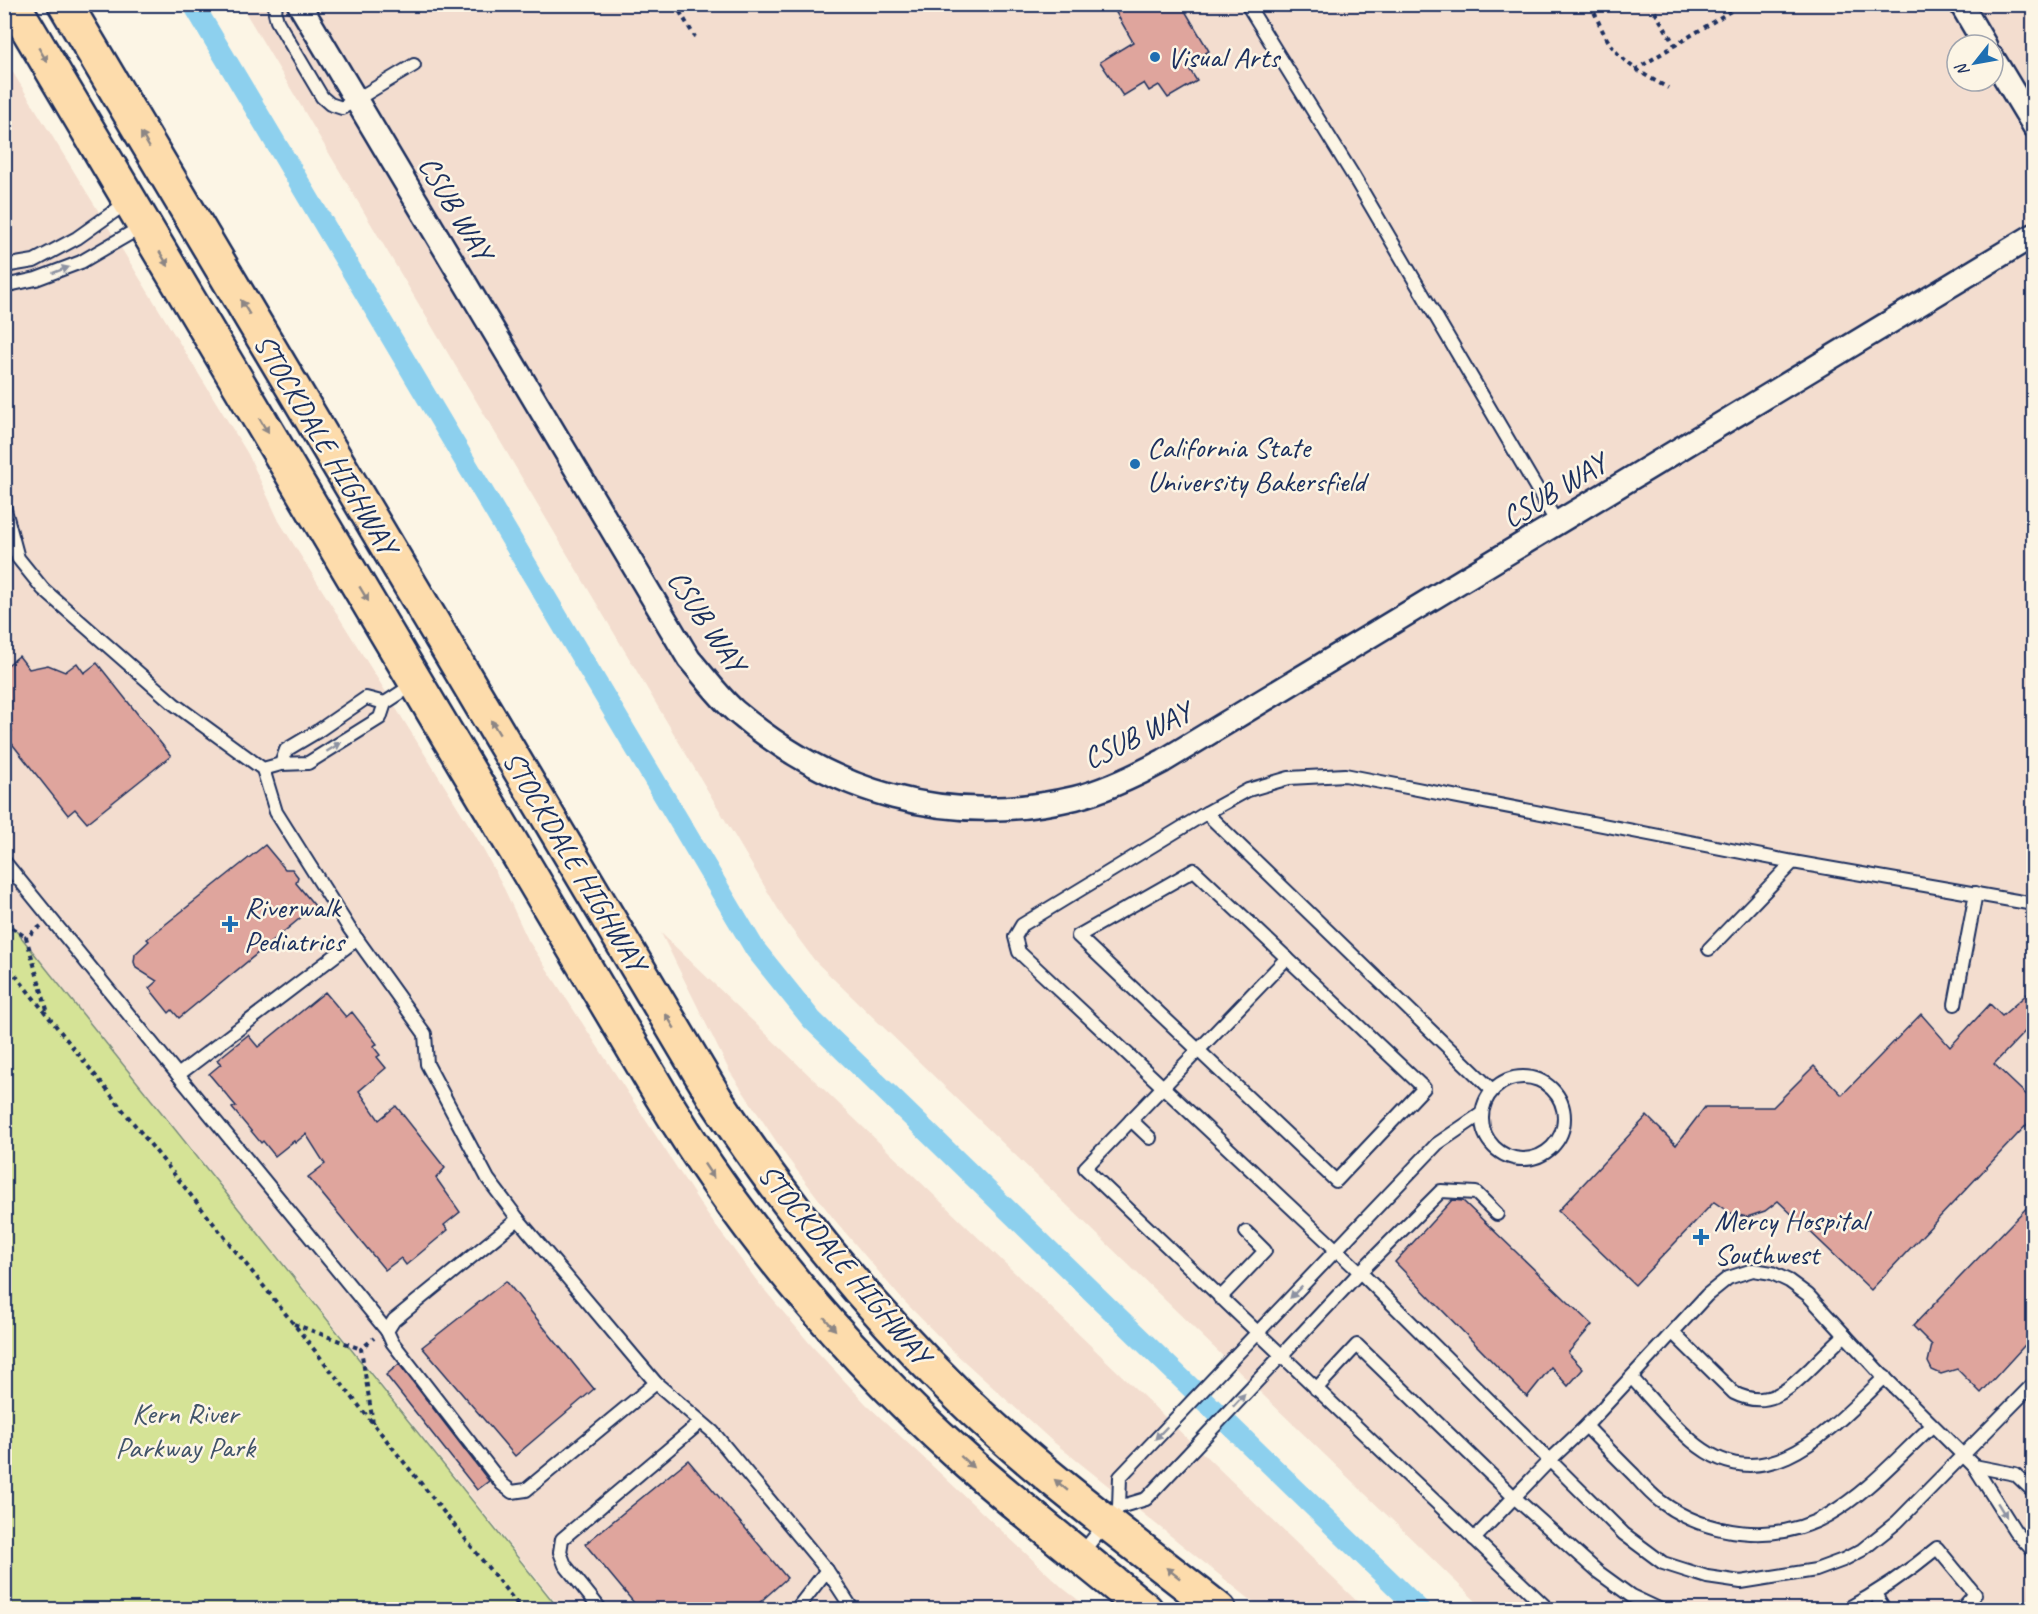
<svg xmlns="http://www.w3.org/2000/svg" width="2038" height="1614" viewBox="0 0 2038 1614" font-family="Caveat,sans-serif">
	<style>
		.built { fill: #f3ddcf; fill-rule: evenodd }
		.green { fill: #d5e396; stroke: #78897a; stroke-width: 1.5 }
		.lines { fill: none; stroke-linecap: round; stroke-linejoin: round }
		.canal { stroke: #8dd0ee; stroke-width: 21 }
		.building { fill: #dfa59d; stroke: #1b2f5e; stroke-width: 1.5 }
		.lane-casing { stroke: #1b2f5e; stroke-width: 16 }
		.street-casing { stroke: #1b2f5e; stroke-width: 27 }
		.primary-casing { stroke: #1b2f5e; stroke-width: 38 }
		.path { stroke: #1b2f5e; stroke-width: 4; stroke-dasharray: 4.5 4.5; stroke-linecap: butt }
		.lane { stroke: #fcf5e5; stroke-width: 12 }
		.street { stroke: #fcf5e5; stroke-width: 22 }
		.primary { stroke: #fddcac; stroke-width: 33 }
		.oneway { fill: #8c8685 }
		.oneway2 { fill: #8c92a2 }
		.poi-dot { fill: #1f6fb2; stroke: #fcf5e5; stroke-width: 2 }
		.labels { text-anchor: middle; stroke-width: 5; stroke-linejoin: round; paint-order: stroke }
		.poi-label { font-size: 30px; fill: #1b2f5e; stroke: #fcf5e5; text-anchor: start }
		.street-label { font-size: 30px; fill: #1b2f5e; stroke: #fcf5e5 }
		.park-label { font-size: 30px; fill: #405369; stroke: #fcf5e5 }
	</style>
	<rect width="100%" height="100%" fill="#fcf5e5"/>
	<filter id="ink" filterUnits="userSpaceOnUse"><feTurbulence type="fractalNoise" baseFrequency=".0167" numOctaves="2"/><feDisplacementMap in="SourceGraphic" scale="12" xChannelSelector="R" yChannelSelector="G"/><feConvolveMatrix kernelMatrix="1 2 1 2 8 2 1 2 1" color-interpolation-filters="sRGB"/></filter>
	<g filter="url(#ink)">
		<g class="built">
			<path d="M241,5h1792v1596l-13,9 -536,-1 -669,-648 -31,-42zM1957,45h36v36h-36z"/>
			<polygon points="4,58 248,454 279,521 474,833 501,882 528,940 707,1214 757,1281 811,1345 867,1405 1064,1589 1090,1609 561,1609 5,916"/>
			<polygon points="661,933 1365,1609 1262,1609 1051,1440 955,1353 900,1297 833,1218 786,1156 730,1072"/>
		</g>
		<polygon class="green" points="4,917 5,917 559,1609 5,1609"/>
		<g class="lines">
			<polyline class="canal" points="193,4 755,949 812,1020 1420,1610"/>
		</g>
		<g class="building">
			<polygon points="1111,4 1181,4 1209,51 1190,63 1191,65 1188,67 1197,81 1168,98 1159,85 1149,91 1144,83 1123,96 1100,62 1133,42"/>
			<polygon points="19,656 29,669 48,665 65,672 77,663 84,673 97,663 171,756 87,823 75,809 68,815 6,736 12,731 4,722 4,668"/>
			<polygon points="265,845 285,869 292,869 298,877 296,883 315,906 179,1018 172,1010 169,1013 149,988 157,981 136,968 134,962 135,954 149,941 147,939"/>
			<polygon points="2034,988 2034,1022 1994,1064 2034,1102 2034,1117 1871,1290 1778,1201 1765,1211 1747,1217 1730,1213 1714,1202 1635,1285 1558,1211 1647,1116 1676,1145 1705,1107 1773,1107 1814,1066 1842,1095 1921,1014 1950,1047 1990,1004 2002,1016"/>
			<polygon points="325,992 346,1017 352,1012 377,1044 373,1046 380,1055 377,1057 386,1068 359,1091 379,1120 396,1106 445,1168 436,1178 460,1212 444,1225 448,1230 406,1265 401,1258 385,1270 308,1177 325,1164 306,1134 295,1143 294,1141 275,1156 263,1141 261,1143 232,1108 236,1106 209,1074 221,1064 217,1060 248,1035 258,1047"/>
			<polygon points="1452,1200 1463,1201 1592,1325 1568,1353 1583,1369 1568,1386 1551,1367 1527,1397 1395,1262"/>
			<polygon points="2034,1200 2034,1335 1981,1393 1957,1369 1941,1374 1932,1370 1928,1362 1932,1345 1913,1326"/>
			<polygon points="506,1281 594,1389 515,1456 422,1347"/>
			<polygon points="399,1364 489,1481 477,1490 386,1375"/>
			<polygon points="688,1460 787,1578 760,1602 766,1610 640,1610 585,1544"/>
		</g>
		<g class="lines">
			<g class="lane-casing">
				<g id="lane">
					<polyline points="276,4 275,13 277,21 322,97 330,104 342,108 414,65"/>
					<polyline points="1247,4 1354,177 1557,523"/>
					<polyline points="4,266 34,261 77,238 129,201"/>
					<polyline points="4,286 36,279 81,262 143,226"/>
					<polyline points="4,506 18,558 43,589 174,704 263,769 281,764 308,763 380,718 385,703 366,698 318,731 286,750 281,764"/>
					<polyline points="385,703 414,684"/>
					<polyline points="263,769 276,812 349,928 425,1034 427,1064 488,1179 518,1219 656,1383 713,1432 827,1570 853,1610"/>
					<polyline points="1206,813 1492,1090"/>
					<polyline points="4,861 178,1075 357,939"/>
					<polygon points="1194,870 1424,1088 1336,1181 1078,936"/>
					<polyline points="2034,901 2028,903 1793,862 1345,775 1289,778 1248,790 1206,813 1022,925 1015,937 1019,952 1360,1272 1624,1534 1663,1563 1707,1577 1741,1582 1816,1570 1843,1560 1862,1550 1897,1522 2034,1383"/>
					<polyline points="1709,949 1793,862"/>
					<polyline points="1287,958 1085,1168 1549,1610"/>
					<polyline points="1955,1004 1976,893"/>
					<polyline points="178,1075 387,1331"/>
					<circle cx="1523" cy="1118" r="41"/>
					<polyline points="1131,1120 1150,1138"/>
					<polyline points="518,1219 394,1320 387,1331 392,1342 502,1484 512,1492 526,1490 656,1383"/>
					<polyline points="1220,1298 1265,1251 1246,1232"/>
					<path d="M1673,1333l61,60c34,17 54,-3 77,-25 11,-11 22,-22 34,-33"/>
					<path d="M1632,1378c19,21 38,44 60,63 74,64 141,-15 193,-64"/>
					<polyline points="1316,1389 1357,1345 1514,1497 1598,1572 1631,1596 1661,1610"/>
					<path d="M1586,1426c16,17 32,33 48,49 8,9 16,19 26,26 47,35 116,44 168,14 39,-22 71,-59 104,-89"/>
					<polyline points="1974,1466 2015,1474 2034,1492"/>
					<polyline points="1119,1507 1120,1477 1437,1144 1481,1114"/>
					<polyline points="1474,1539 1549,1461 1586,1426 1707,1295 1728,1278 1753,1270 1772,1273 1789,1281 1808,1295 1879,1372 1974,1466 2015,1531 2034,1552"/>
					<polyline points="1080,1555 1119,1507 1146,1499 1360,1272 1441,1191 1476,1193 1497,1214"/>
					<polyline points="1875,1594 1885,1610"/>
					<polyline points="601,1610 565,1565 560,1552 562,1539 701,1422"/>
					<polyline points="796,1610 827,1570"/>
					<path d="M1845,1610c34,-18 63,-38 92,-62l38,46 -14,16"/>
				</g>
			</g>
			<g class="street-casing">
				<g id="street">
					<path d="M299,4l390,655c15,17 29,37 46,52 98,83 213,117 340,87 31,-8 60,-22 88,-37l871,-526"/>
					<polyline points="1961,4 1985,45"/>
					<polyline points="1993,58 2034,126"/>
				</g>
			</g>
			<g class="primary-casing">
				<g id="primary">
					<path d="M13,4l648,1091c82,136 184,257 302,363 59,53 122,101 183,152"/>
					<path d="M65,4l650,1094c70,107 151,206 241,295 80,79 175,147 263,217"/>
				</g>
			</g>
			<g class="path">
				<polyline points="675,4 695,37"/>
				<polyline points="938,4 942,7 947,4"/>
				<path d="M1591,4c20,51 30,58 77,84"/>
				<polyline points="1655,12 1675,45"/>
				<polyline points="1635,70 1742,4"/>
				<polyline points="4,923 26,937"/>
				<polyline points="41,926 26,937 48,1013"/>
				<polyline points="4,961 522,1610"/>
				<polyline points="294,1324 361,1349"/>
				<polyline points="373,1423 361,1349 374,1338"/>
			</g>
			<use href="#lane" class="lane"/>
			<use href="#street" class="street"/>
			<use href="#primary" class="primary"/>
		</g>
		<defs><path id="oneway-solid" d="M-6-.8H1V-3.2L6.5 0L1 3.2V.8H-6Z" transform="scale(1.5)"/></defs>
		<g class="oneway">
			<use href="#oneway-solid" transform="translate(43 55) rotate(59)"/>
			<use href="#oneway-solid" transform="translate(145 140) rotate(-121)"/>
			<use href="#oneway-solid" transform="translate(164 259) rotate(59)"/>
			<use href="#oneway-solid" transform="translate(245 307) rotate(-121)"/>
			<use href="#oneway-solid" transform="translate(264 426) rotate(59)"/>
			<use href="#oneway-solid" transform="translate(364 594) rotate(59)"/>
			<use href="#oneway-solid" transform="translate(495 727) rotate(-121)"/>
			<use href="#oneway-solid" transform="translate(670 1021) rotate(-121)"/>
			<use href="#oneway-solid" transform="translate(709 1171) rotate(56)"/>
			<use href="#oneway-solid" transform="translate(830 1324) rotate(49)"/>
			<use href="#oneway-solid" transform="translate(967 1462) rotate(42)"/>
			<use href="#oneway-solid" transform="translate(1061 1485) rotate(-140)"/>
			<use href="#oneway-solid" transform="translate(1173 1573) rotate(-142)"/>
		</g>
		<g class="oneway2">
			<use href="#oneway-solid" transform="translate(61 270) rotate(-20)"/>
			<use href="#oneway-solid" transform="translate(334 747) rotate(-32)"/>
			<use href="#oneway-solid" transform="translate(1296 1292) rotate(134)"/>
			<use href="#oneway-solid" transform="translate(1239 1400) rotate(-47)"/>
			<use href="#oneway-solid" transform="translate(1161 1433) rotate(134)"/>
			<use href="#oneway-solid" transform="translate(2002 1510) rotate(58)"/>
		</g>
	</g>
	<g class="poi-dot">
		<circle cx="1155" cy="57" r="6"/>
		<circle cx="1135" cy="464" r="6"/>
		<path d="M227 915h6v6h6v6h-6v6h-6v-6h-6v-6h6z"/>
		<path d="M1698 1228h6v6h6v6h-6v6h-6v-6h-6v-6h6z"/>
	</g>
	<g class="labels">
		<g class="poi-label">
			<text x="1167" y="67">Visual Arts</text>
			<text x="1147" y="457">California State<tspan x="1147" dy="34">University Bakersfield</tspan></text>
			<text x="244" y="917">Riverwalk<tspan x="244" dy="34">Pediatrics</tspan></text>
			<text x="1714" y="1230">Mercy Hospital<tspan x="1714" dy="34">Southwest</tspan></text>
		</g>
		<g class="street-label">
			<text transform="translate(456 208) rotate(59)" y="10">CSUB WAY</text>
			<text transform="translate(326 444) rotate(59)" y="10">STOCKDALE HIGHWAY</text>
			<text transform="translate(1554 490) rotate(-31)" y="10">CSUB WAY</text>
			<text transform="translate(707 621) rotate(56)" y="10">CSUB WAY</text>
			<text transform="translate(1137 735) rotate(-26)" y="10">CSUB WAY</text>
			<text transform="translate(575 861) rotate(59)" y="10">STOCKDALE HIGHWAY</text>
			<text transform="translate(845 1264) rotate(50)" y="10">STOCKDALE HIGHWAY</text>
		</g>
		<g class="park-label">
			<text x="185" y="1423">Kern River<tspan x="185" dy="34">Parkway Park</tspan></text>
		</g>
	</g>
	<rect width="2038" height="1614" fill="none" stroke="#fcf5e5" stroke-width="24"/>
	<rect x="12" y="12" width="2014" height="1590" fill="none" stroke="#1b2f5e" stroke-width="2" filter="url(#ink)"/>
	<g transform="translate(1975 63) rotate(239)"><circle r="28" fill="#fcf5e5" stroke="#a2a6af" stroke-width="1.5"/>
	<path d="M0-4.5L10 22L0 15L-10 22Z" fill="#1f6fb2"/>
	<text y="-9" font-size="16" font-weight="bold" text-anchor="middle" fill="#1b2f5e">N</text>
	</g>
</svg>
